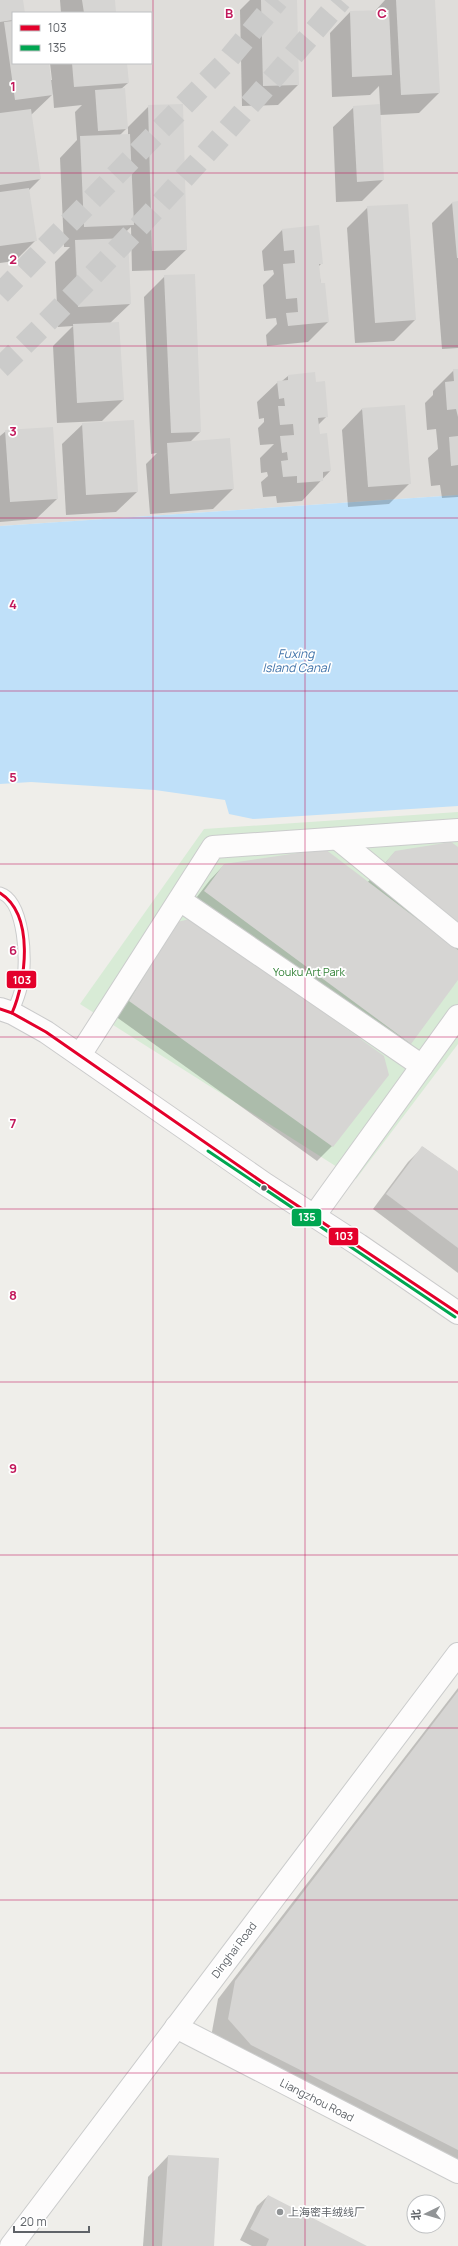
<svg xmlns="http://www.w3.org/2000/svg" width="458" height="2246" viewBox="0 0 458 2246" font-family="Manrope,'Noto Sans SC',sans-serif">
	<style>
		.industrial { fill: #dfddda; fill-rule: evenodd }
		.green { fill: #d8ebd6 }
		.water { fill: #bfe0f9 }
		.shadow { fill: #0003; fill-rule: evenodd }
		.building { fill: #d6d5d3 }
		.lines { fill: none; stroke-linecap: round; stroke-linejoin: round }
		.trunk-tunnel { stroke: #cbcbca; stroke-width: 22; stroke-dasharray: 22 11; stroke-linecap: butt }
		.service-casing { stroke: #cbcccc; stroke-width: 13 }
		.minor-casing { stroke: #cbcccc; stroke-width: 24 }
		.secondary-casing { stroke: #cacacb; stroke-width: 24 }
		.service { stroke: #fdfcfc; stroke-width: 11 }
		.minor { stroke: #fdfcfc; stroke-width: 22 }
		.secondary { stroke: #fdfcfc; stroke-width: 22 }
		.bus-1-casing { stroke: #fff; stroke-width: 6 }
		.bus-2-casing { stroke: #fff; stroke-width: 6 }
		.bus-1 { stroke: #e4002b; stroke-width: 3 }
		.bus-2 { stroke: #00a651; stroke-width: 3 }
		.grid { fill: none; stroke: #c2185b; stroke-width: 1; stroke-opacity: 0.55 }
		.bus-dot { fill: #5f6368; stroke: #fff; stroke-width: 1.5 }
		.poi-dot { fill: #919496; stroke: #fff; stroke-width: 1.5 }
		.labels { text-anchor: middle; stroke-width: 3.5; stroke-linejoin: round; paint-order: stroke }
		.park-label { font-size: 11px; fill: #348238; stroke: #fff }
		.street-label { font-size: 11px; fill: #5f6368; stroke: #fff }
		.poi-label { font-size: 11px; fill: #5f6368; stroke: #fff; text-anchor: start }
		.water-label { font-size: 12px; font-style: italic; fill: #4174aa; stroke: #fff }
		.grid-label { font-size: 13px; text-anchor: middle; font-weight: bold; fill: #c2185b; stroke: #fff; stroke-width: 3.5; stroke-linejoin: round; paint-order: stroke }
		.line-badge { stroke: #fff; stroke-width: 1.5 }
		.badge-label { font-size: 11px; text-anchor: middle; font-weight: bold; fill: #fff }
	</style>
	<rect width="100%" height="100%" fill="#efeeea"/>
	<path class="industrial" d="M0,0h458v495l-458,31zM13,13h138v50h-138z"/>
	<polygon class="green" points="458,812 458,1044 356,1179 80,1004 204,829"/>
	<polygon class="water" points="458,495 458,806 253,819 229,814 225,800 155,790 31,782 0,784 0,526"/>
	<g class="shadow">
		<path d="M0,0h22l2,13h-11v50h35l2,17h2l-2,-17h76l2,20 -7,6 6,39 22,-22 37,144 -21,20 -33,1 -1,-44 -13,12 12,65 -20,19 13,77 -21,21 -45,2 -4,-77 20,-20 -15,1 -3,-65 15,-15h-6l-4,-89 17,-18 -2,-28 7,-7 -28,3 -1,-14 -22,21 9,64 -12,12 8,49 -21,21 -15,2zM128,127v8h-8z"/>
		<polygon points="60,0 114,0 115,13 61,13"/>
		<polygon points="250,0 296,0 298,85 278,105 242,106 240,10"/>
		<polygon points="385,0 434,0 439,93 419,113 380,115 383,180 362,201 336,202 333,127 354,107 380,105 379,86 370,95 332,97 330,33 350,12 375,11"/>
		<polygon points="453,202 458,202 458,348 442,349 432,223"/>
		<polygon points="368,207 415,320 394,341 355,343 347,228"/>
		<polygon points="282,230 322,263 318,267 328,322 308,342 267,346 266,335 277,324 276,318 266,319 263,285 274,274 273,270 264,271 262,251"/>
		<polygon points="165,276 200,432 190,442 233,489 213,509 150,514 146,464 157,453 151,454 144,297"/>
		<polygon points="454,370 458,370 458,497 442,498 440,485 431,486 428,458 438,449 436,429 427,430 425,403 433,395 433,391"/>
		<polygon points="288,376 315,383 327,416 318,425 319,435 330,471 302,501 277,503 276,496 263,497 261,482 268,476 267,472 261,473 260,458 274,444 260,445 258,428 264,422 264,418 259,419 257,402 278,382 282,381"/>
		<polygon points="362,409 410,483 389,504 348,507 342,430"/>
		<polygon points="83,424 137,492 116,512 66,515 62,444"/>
		<polygon points="6,431 57,499 36,519 0,522 0,436"/>
		<polygon points="458,849 458,978 411,1043 396,1058 190,906 210,880 224,865 367,883 395,852"/>
		<polygon points="178,923 388,1074 332,1146 317,1161 115,1016"/>
		<polygon points="423,1147 458,1172 458,1273 373,1209 408,1162"/>
		<polygon points="458,1688 458,2176 211,2037 218,1999"/>
		<polygon points="168,2156 213,2246 143,2246 148,2177"/>
		<polygon points="268,2196 365,2246 252,2246 240,2240 257,2206"/>
	</g>
	<g class="building">
		<polygon points="0,0 23,0 25,13 13,13 13,20 0,22"/>
		<polygon points="82,0 115,0 116,13 84,13"/>
		<polygon points="261,0 297,0 299,85 263,86"/>
		<polygon points="396,0 435,0 440,93 401,95"/>
		<polygon points="389,10 392,75 352,77 350,11"/>
		<polygon points="13,21 13,63 49,63 53,95 15,100 4,22"/>
		<polygon points="72,63 127,63 129,83 74,87"/>
		<polygon points="125,88 128,129 98,131 95,90"/>
		<polygon points="183,104 187,250 152,251 148,105"/>
		<polygon points="380,104 384,180 357,182 353,106"/>
		<polygon points="31,109 41,179 0,185 0,113"/>
		<polygon points="130,134 134,225 84,227 80,136"/>
		<polygon points="29,188 37,241 0,246 0,192"/>
		<polygon points="458,201 458,258 457,258 452,202"/>
		<polygon points="408,204 416,320 375,323 367,206"/>
		<polygon points="319,225 323,264 319,264 321,283 325,283 329,322 288,326 286,313 298,312 297,298 286,299 283,264 295,263 294,250 284,251 282,229"/>
		<polygon points="128,238 131,304 78,307 75,240"/>
		<polygon points="195,274 201,432 171,433 164,275"/>
		<polygon points="119,322 124,400 77,403 73,324"/>
		<polygon points="453,369 458,369 458,417 456,409 447,410 445,382 454,381"/>
		<polygon points="315,372 316,382 325,381 328,417 318,418 320,434 327,433 331,471 323,472 323,481 297,483 297,476 283,477 281,461 288,460 287,452 282,453 280,436 294,435 293,424 280,425 278,406 285,406 284,398 279,399 277,381 288,380 288,375"/>
		<polygon points="405,405 411,484 368,487 362,408"/>
		<polygon points="134,420 138,492 86,495 82,423"/>
		<polygon points="53,427 58,499 10,502 5,430"/>
		<polygon points="458,436 458,465 451,466 449,437"/>
		<polygon points="230,438 234,489 170,494 167,443"/>
		<polygon points="451,842 458,847 458,930 381,868 395,851"/>
		<polygon points="325,849 458,950 458,980 411,1044 204,891 224,864"/>
		<polygon points="194,918 384,1056 389,1075 333,1147 129,1001 177,922"/>
		<polygon points="422,1146 458,1171 458,1248 386,1194"/>
		<polygon points="458,1691 458,2150 251,2045 228,2019 235,1981"/>
		<polygon points="168,2155 219,2158 214,2246 162,2246"/>
		<polygon points="268,2195 367,2246 266,2246 269,2239 250,2229"/>
	</g>
	<g class="lines">
		<g class="trunk-tunnel">
			<polyline points="0,294 225,63 278,0"/>
			<path d="M0,368c120,-116 232,-241 341,-368"/>
		</g>
		<g class="service-casing">
			<path id="service" d="M0,893c25,8 27,70 22,91 -2,10 -6,20 -10,29"/>
		</g>
		<g class="minor-casing">
			<g id="minor">
				<polyline points="338,839 458,937"/>
				<polyline points="180,900 422,1066"/>
				<polyline points="80,1055 213,847 458,830"/>
				<polyline points="314,1216 458,1016"/>
				<polyline points="176,2027 458,2172"/>
				<polyline points="11,2246 458,1654"/>
			</g>
		</g>
		<g class="secondary-casing">
			<polyline id="secondary" points="0,1009 12,1013 46,1032 265,1184 359,1245 458,1313"/>
		</g>
		<use href="#service" class="service"/>
		<use href="#minor" class="minor"/>
		<use href="#secondary" class="secondary"/>
		<g class="bus-1-casing">
			<g id="bus-1">
				<path d="M0,893c35,22 26,88 12,120"/>
				<polyline points="0,1009 12,1013 46,1032 265,1184 458,1313"/>
			</g>
		</g>
		<g class="bus-2-casing">
			<polyline id="bus-2" points="208,1151 455,1317"/>
		</g>
		<use href="#bus-1" class="bus-1"/>
		<use href="#bus-2" class="bus-2"/>
	</g>
	<path class="grid" d="M153,0v2246M305,0v2246M0,173h458M0,346h458M0,518h458M0,691h458M0,864h458M0,1037h458M0,1209h458M0,1382h458M0,1555h458M0,1728h458M0,1900h458M0,2073h458"/>
	<circle class="bus-dot" cx="264" cy="1188" r="3.5"/>
	<circle class="poi-dot" cx="280" cy="2212" r="4"/>
	<g class="labels">
		<g class="park-label">
			<text x="309" y="976">Youku Art Park</text>
		</g>
		<g class="street-label">
			<text transform="translate(234 1950) rotate(-53)" y="4">Dinghai Road</text>
			<text transform="translate(317 2100) rotate(27)" y="4">Liangzhou Road</text>
		</g>
		<g class="poi-label">
			<text x="288" y="2216">上海密丰绒线厂</text>
		</g>
		<g class="water-label">
			<text x="296" y="658">Fuxing<tspan x="296" dy="14">Island Canal</tspan></text>
		</g>
	</g>
	<g class="grid-label">
		<text x="229" y="18">B</text>
		<text x="382" y="18">C</text>
		<text x="13" y="91">1</text>
		<text x="13" y="264">2</text>
		<text x="13" y="436">3</text>
		<text x="13" y="609">4</text>
		<text x="13" y="782">5</text>
		<text x="13" y="955">6</text>
		<text x="13" y="1128">7</text>
		<text x="13" y="1300">8</text>
		<text x="13" y="1473">9</text>
	</g>
	<g class="line-badge">
		<rect x="6" y="970" width="31" height="19" rx="4" fill="#e4002b"/>
		<rect x="291" y="1208" width="31" height="19" rx="4" fill="#00a651"/>
		<rect x="328" y="1227" width="31" height="19" rx="4" fill="#e4002b"/>
	</g>
	<g class="badge-label">
		<text x="22" y="984">103</text>
		<text x="307" y="1221">135</text>
		<text x="344" y="1240">103</text>
	</g>
	<rect x="12" y="12" width="140" height="52" fill="#ffffff" stroke="#bfc1c3"/>
	<rect x="20" y="25" width="20" height="6" fill="#e4002b" stroke="#bfc1c3"/>
	<text x="48" y="32" font-size="12" fill="#5f6368">103</text>
	<rect x="20" y="45" width="20" height="6" fill="#00a651" stroke="#bfc1c3"/>
	<text x="48" y="52" font-size="12" fill="#5f6368">135</text>
	<g transform="translate(426 2214) rotate(265)"><circle r="19" fill="#ffffff" stroke="#bfc1c3"/>
	<path d="M0-3L7 15L0 10L-7 15Z" fill="#919496"/>
	<text y="-6" font-size="11" font-weight="bold" text-anchor="middle" fill="#5f6368">北</text>
	</g>
	<path d="M14 2226v6h75v-6" fill="none" stroke="#5f6368" stroke-width="2"/>
	<text x="20" y="2226" font-size="12" fill="#5f6368" stroke="#ffffff" stroke-width="3" paint-order="stroke">20 m</text>
</svg>
